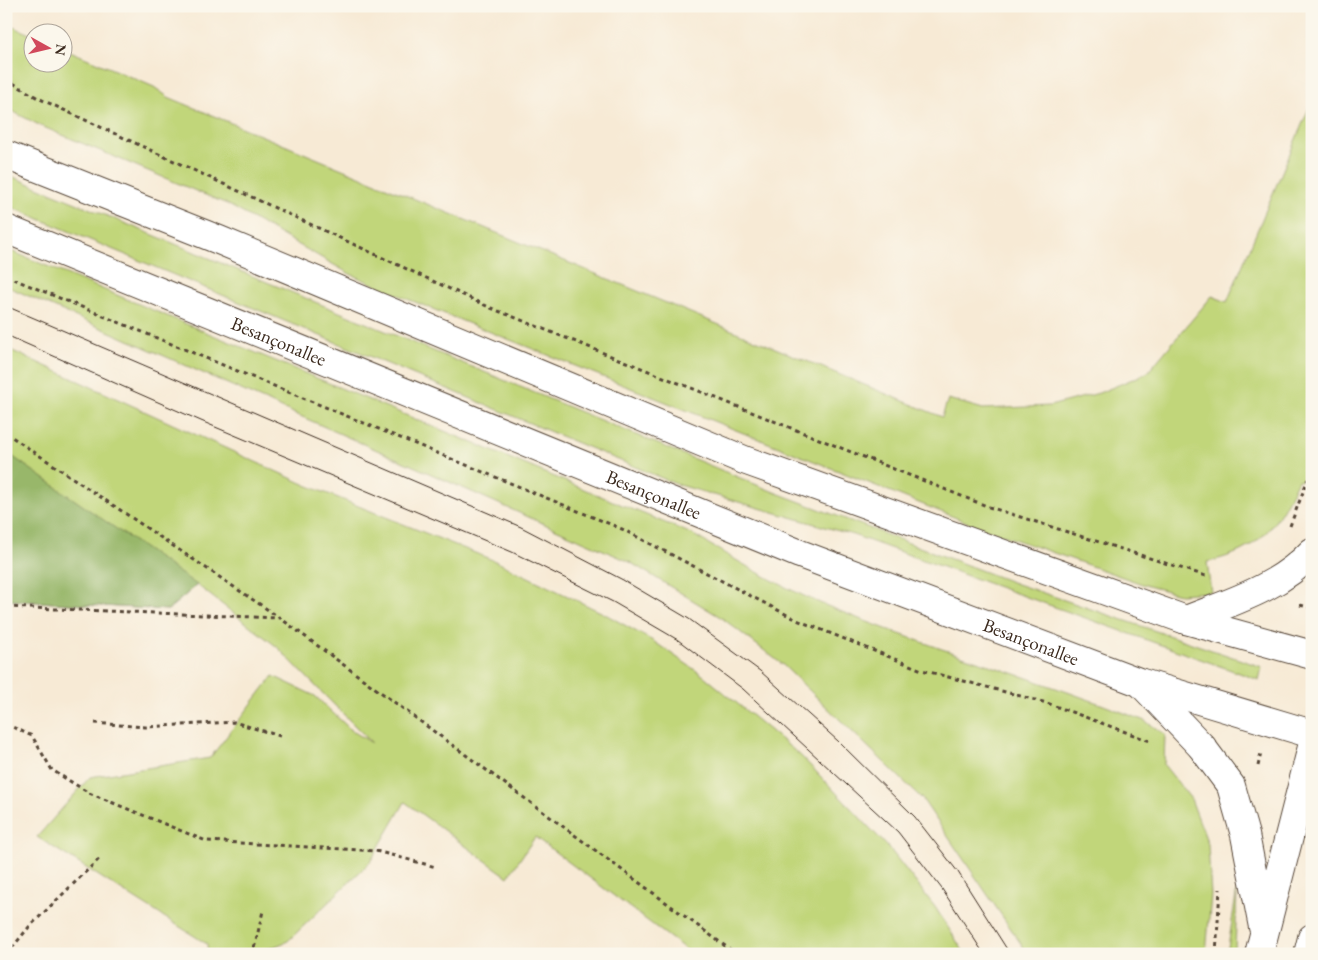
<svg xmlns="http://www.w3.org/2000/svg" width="1318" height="960" viewBox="0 0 1318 960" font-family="'EB Garamond',serif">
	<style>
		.green { fill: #c1d67a; stroke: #7e804c }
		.forest { fill: #98b76a; stroke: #6a7044 }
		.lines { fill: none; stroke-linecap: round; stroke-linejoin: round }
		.secondary-casing { stroke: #574739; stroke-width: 30 }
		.primary-casing { stroke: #574739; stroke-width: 30 }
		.path { stroke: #574739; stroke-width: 3; stroke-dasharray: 4 4; stroke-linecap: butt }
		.secondary { stroke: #fff; stroke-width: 28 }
		.primary { stroke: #fff; stroke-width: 28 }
		.tram { stroke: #3b2a1e; stroke-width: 1 }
		.labels { text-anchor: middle; stroke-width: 4.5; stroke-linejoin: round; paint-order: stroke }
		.street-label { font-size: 19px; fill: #3b2a1e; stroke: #fbf7ec }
	</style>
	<rect width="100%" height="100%" fill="#fbf7ec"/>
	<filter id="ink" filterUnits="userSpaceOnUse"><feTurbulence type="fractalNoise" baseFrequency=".02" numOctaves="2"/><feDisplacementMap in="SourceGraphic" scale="10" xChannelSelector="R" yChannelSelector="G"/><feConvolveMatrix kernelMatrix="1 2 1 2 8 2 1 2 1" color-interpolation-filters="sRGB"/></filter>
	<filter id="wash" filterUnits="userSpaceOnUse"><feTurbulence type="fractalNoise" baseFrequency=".0096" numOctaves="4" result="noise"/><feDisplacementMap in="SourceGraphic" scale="20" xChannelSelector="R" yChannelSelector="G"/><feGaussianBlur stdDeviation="1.12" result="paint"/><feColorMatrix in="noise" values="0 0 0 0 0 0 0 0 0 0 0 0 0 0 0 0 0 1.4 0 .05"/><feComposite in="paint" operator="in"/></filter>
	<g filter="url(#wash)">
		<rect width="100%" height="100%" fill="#f7ead5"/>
		<g class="green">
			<path d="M6,24l26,11v27h30l1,-14 91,39 14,10 774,320 6,-18 35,10 67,-3 49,-13 48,-20 65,-77 15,6 85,-201v381l-14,-2c-22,47 -37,70 -91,82l4,30 -31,2 -32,-8 -174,-61 -569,-227 -55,-24 -123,-70 -186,-78 -35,-18z"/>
			<polygon points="6,174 774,492 1017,584 1262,667 1259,680 853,535 676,484 6,205"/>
			<path d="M6,249l686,285c42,25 83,50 128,69 106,45 218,75 325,118l20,13 -1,31 27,34 17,45 3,51 -5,59h-178l-105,-154 -8,-8 -132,-127 -61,-47 -94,-57 -622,-275z"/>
			<polygon points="6,348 306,485 495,561 605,614 653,641 704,676 801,756 889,848 935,907 965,954 692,954 535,837 508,877 405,802 370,862 288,941 256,954 208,954 207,944 37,837 90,777 210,758 273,676 315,696 351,730 372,743 276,646 197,585 168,610 6,600"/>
			<polygon points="1237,889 1235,954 1227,954"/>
		</g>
		<polygon class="forest" points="6,452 197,585 168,610 6,600"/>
	</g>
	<g filter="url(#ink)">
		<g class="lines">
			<g class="secondary-casing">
				<g id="secondary">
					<path d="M1186,620c45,-18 93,-32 126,-68"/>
					<polyline points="1202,747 1231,786 1245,835 1263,927"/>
					<polyline points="1259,954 1312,747"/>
					<polyline points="1308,954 1312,938"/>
				</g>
			</g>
			<g class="primary-casing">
				<g id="primary">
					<polyline points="6,155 219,240 744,460 1186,620 1312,655"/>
					<path id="s1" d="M6,229l794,325 339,128 173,52"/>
					<polyline points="1141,683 1202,747"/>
				</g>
			</g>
			<g class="path">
				<polyline points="6,79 38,98 491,308 989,507 1206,576"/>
				<polyline points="6,276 622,529 797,620 922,670 1047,703 1150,741"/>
				<polyline points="6,433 280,618 736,954"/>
				<polyline points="1310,520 1312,458"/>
				<polyline points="1290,526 1308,479"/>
				<polyline points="1300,605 1312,608"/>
				<polyline points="6,607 279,618"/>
				<polyline points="95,723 145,727 234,722 280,736"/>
				<polyline points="6,724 32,736 52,770 89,793 206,841 376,851 436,867"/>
				<polyline points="1258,766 1261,753"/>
				<polyline points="207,951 210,954"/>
				<polyline points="7,954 29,927 99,859"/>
				<polyline points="249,954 255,945 263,911"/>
				<polyline points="1216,954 1220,889"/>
			</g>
			<use href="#secondary" class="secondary"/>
			<use href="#primary" class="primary"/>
			<g class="tram">
				<polyline points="6,306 521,527 623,580 689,619 760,671 838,741 915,817 958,872 1010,954"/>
				<polyline points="6,335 201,421 512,552 613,602 678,640 743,689 898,832 942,889 984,954"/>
			</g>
		</g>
	</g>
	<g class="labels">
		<g class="street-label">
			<text dy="7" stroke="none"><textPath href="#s1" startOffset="295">Besançonallee</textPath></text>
			<text dy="7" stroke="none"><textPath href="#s1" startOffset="700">Besançonallee</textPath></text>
			<text dy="7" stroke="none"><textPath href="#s1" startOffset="1105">Besançonallee</textPath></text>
		</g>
	</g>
	<rect width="1318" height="960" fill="none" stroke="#fbf7ec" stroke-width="25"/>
	<g transform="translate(48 48) rotate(98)"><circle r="24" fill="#fbf7ec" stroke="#aea59a"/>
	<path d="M0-4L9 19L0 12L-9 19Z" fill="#d1495b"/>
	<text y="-8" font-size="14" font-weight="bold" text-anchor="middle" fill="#3b2a1e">N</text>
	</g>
</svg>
